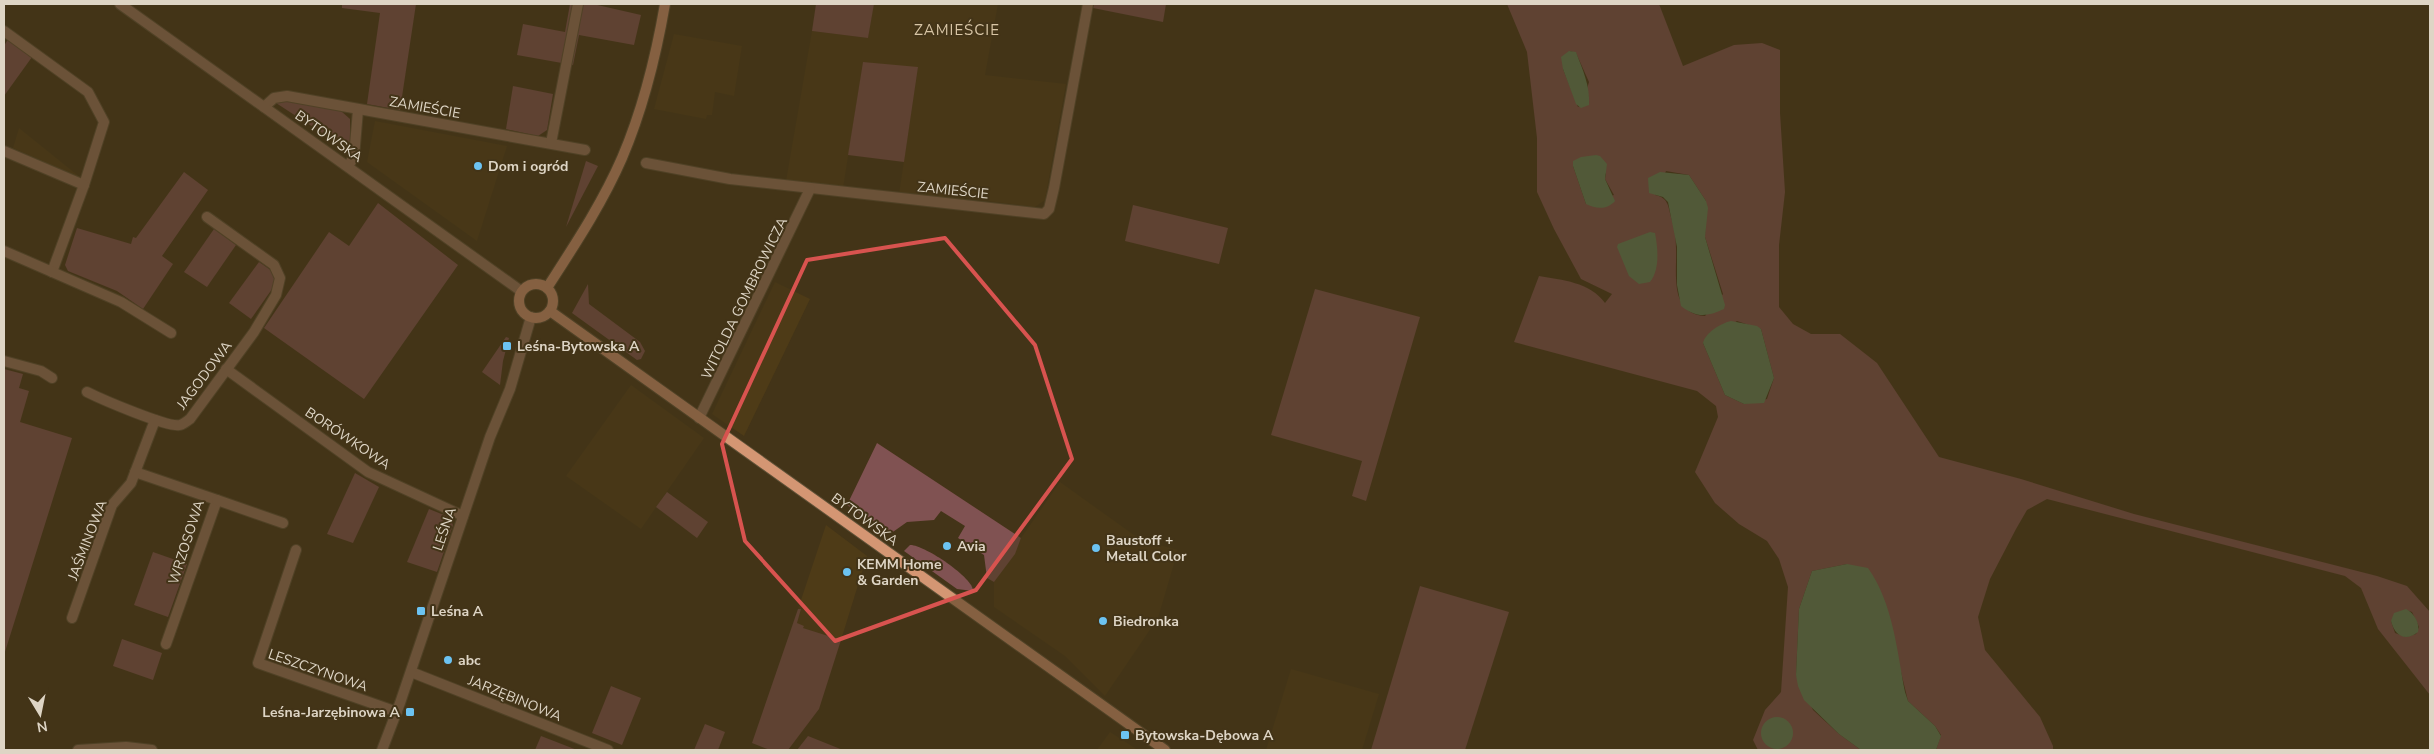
<svg xmlns="http://www.w3.org/2000/svg" width="2434" height="754" viewBox="0 0 2434 754" font-family="'Nunito Sans',sans-serif">
	<style>
		.built { fill: #4e3b17 }
		.green { fill: #805252; fill-rule: evenodd }
		.water { fill: #62865f }
		.lines { fill: none; stroke-linecap: round; stroke-linejoin: round }
		.minor-casing { stroke: #5f5137; stroke-width: 12 }
		.tertiary-casing { stroke: #5f5137; stroke-width: 12 }
		.secondary-casing { stroke: #5f5137; stroke-width: 12 }
		.minor { stroke: #9c755f; stroke-width: 10 }
		.tertiary { stroke: #9c755f; stroke-width: 10 }
		.secondary { stroke: #d49673; stroke-width: 10 }
		.marked { fill: none; stroke: #d8534f; stroke-width: 4; stroke-linejoin: round }
		.poi-dot { fill: #6cc3f2; stroke: #433418; stroke-width: 2 }
		.labels { text-anchor: middle; stroke-width: 4; stroke-linejoin: round; paint-order: stroke }
		.street-label { font-size: 14px; fill: #ded5c5; stroke: #433418 }
		.poi-label { font-size: 14px; font-weight: bold; fill: #ded5c5; stroke: #433418; text-anchor: start }
		.neighbourhood-label { font-size: 15px; letter-spacing: 1px; fill: #d8c5a5; stroke: #433418 }
	</style>
	<rect width="100%" height="100%" fill="#433418"/>
	<g class="built">
		<polygon points="874,4 998,4 985,75 1066,84 1045,200 1035,207 964,198 963,202 899,194 918,68 863,62 843,188 786,181 812,31 868,38"/>
		<polygon points="674,34 742,46 734,96 715,92 712,115 707,115 706,119 654,109"/>
		<polygon points="375,121 507,146 477,241 367,162"/>
		<polygon points="19,128 81,178 13,148"/>
		<polygon points="775,282 810,299 744,436 712,414"/>
		<polygon points="631,385 704,438 641,529 566,476"/>
		<polygon points="1060,482 1141,540 1178,550 1158,618 1105,696 1065,656 994,607 994,582 1014,554 1021,538"/>
		<polygon points="826,525 867,556 841,640 803,628 797,623 801,610 798,609"/>
		<polygon points="1291,669 1379,694 1362,750 1266,750"/>
		<polygon points="1110,732 1138,750 1097,750"/>
	</g>
	<g class="green">
		<polygon points="342,4 416,4 400,110 367,104 380,13 342,8"/>
		<polygon points="570,4 593,4 641,15 634,45 579,35 573,65 517,55 523,24 565,32"/>
		<polygon points="816,4 874,4 868,38 812,31"/>
		<polygon points="1094,4 1166,4 1163,22 1093,8"/>
		<path d="M1507,4h152l24,62 51,-21 28,-2 18,7v63l5,79 -6,53v62l14,17 18,10h29l37,29 62,94 82,22 113,35 243,62 30,10 23,26v83l-52,-66 -17,-41 -16,-12 -298,-77 -20,11 -11,19 -26,50 -12,38 7,33 55,67 13,29v4h-117l5,-15 -6,-9 -27,-25 -7,-29 -54,-108 -35,7 -13,38 -3,66 17,35 26,24 22,16h-103l-5,-10 12,-30 16,-18 7,-105 -9,-28 -12,-18 -28,-17 -24,-21 -20,-31 23,-55 -2,-11 -19,-15 -183,-49 25,-66c23,4 51,6 66,27l7,-9 -31,-15 -27,-50 -17,-37v-54l-10,-86zM1570,51l6,2 13,29 -2,7 2,11 -11,7 -15,-38zM1596,155l10,19 -1,5 9,16 -28,9 -13,-38zM1666,171l23,4 17,26 -1,36 18,57 -18,22c-36,-2 -28,-42 -29,-68 0,-11 -2,-21 -5,-31 -3,-12 -3,-19 -16,-22zM1737,321l24,8 13,49 -7,21 -23,5 -19,-9 -22,-52zM2406,610l6,2 7,15 -3,7 -10,3 -11,-4 -4,-12z"/>
		<polygon points="8,39 32,57 4,96 4,46"/>
		<polygon points="863,62 918,67 904,162 848,155"/>
		<polygon points="513,86 553,94 547,130 538,136 506,129"/>
		<polygon points="280,100 341,111 350,119 350,151 276,103"/>
		<polygon points="586,161 598,166 566,227"/>
		<polygon points="184,172 208,190 162,256 173,264 143,309 117,291 68,271 65,265 77,228 131,244 133,237 136,238"/>
		<polygon points="378,203 458,265 364,399 264,328 329,232 349,246"/>
		<polygon points="1133,205 1228,228 1219,264 1125,241"/>
		<polygon points="214,229 236,245 207,287 184,272"/>
		<polygon points="259,262 275,273 277,282 251,319 229,303"/>
		<polygon points="588,284 589,304 640,342 645,351 641,359 637,360 572,313"/>
		<polygon points="1315,289 1420,317 1366,501 1352,496 1362,461 1271,435"/>
		<polygon points="506,337 509,338 503,361 500,385 482,372"/>
		<polygon points="4,369 23,374 19,388 29,391 20,422 72,438 4,655"/>
		<polygon points="877,443 1021,538 1015,554 994,582 987,578 984,555 958,538 965,526 941,511 934,520 907,522 890,534 847,505"/>
		<polygon points="355,473 379,487 353,543 327,534"/>
		<polygon points="667,492 708,522 697,538 656,507"/>
		<polygon points="429,509 449,517 453,525 437,572 407,562"/>
		<path d="M910,545c13,-1 64,33 63,46l-16,-2 -53,-38z"/>
		<polygon points="153,552 187,564 168,617 134,605"/>
		<polygon points="1420,586 1509,612 1465,750 1371,750"/>
		<polygon points="798,609 801,609 797,623 804,626 803,628 841,640 819,709 788,750 770,750 752,743"/>
		<polygon points="122,639 162,653 153,680 113,666"/>
		<polygon points="611,686 641,698 622,745 592,733"/>
		<polygon points="705,724 725,732 718,750 694,750"/>
		<polygon points="541,736 577,750 535,750"/>
		<polygon points="808,736 843,750 797,750"/>
	</g>
	<g class="water">
		<path d="M1569,51l7,1c7,19 14,33 13,53l-8,3 -5,-4 -13,-35 -2,-12z"/>
		<path d="M1596,155l4,1 7,8 -2,15 10,22c-8,9 -19,8 -29,3l-13,-38v-5l8,-4z"/>
		<path d="M1660,172l29,3 17,26 2,7 -3,29 20,68 -1,4c-17,8 -28,9 -43,-3l-4,-21v-38l-9,-45 -5,-5 -14,-4 -1,-15z"/>
		<path d="M1650,232l5,1c3,16 5,36 -5,49l-11,2 -10,-8 -12,-29 1,-3z"/>
		<path d="M1731,321l26,5 4,3 13,49 -10,25 -20,1 -19,-9 -22,-52c2,-10 18,-20 28,-22z"/>
		<path d="M1847,564l21,4c25,35 29,83 37,124l3,9 27,25 6,10 -5,14h-75l-22,-16 -35,-34 -6,-14 -2,-11 3,-66 13,-38z"/>
		<path d="M2406,609c8,4 14,14 12,23 -13,10 -23,4 -27,-11l3,-8z"/>
		<circle cx="1777" cy="733" r="16"/>
	</g>
	<g class="lines">
		<g class="minor-casing">
			<g id="minor">
				<polyline points="4,31 88,92 104,122 84,185 52,272"/>
				<polyline points="264,107 274,98 287,96 585,150"/>
				<polyline points="551,143 578,4"/>
				<polyline points="4,151 84,185"/>
				<polyline points="646,163 730,179 1044,214 1049,209 1054,188 1088,4"/>
				<polyline points="348,166 354,157 358,110"/>
				<polyline points="4,251 121,302 171,333"/>
				<polyline points="4,361 41,371 52,378"/>
				<polyline points="226,369 368,472 463,516"/>
				<path d="M87,392c14,7 81,36 93,33 4,-1 7,-4 10,-6l64,-87 22,-37 4,-17 -6,-13 -67,-48"/>
				<polyline points="699,418 810,189"/>
				<polyline points="135,472 217,500 166,644"/>
				<polyline points="217,500 283,523"/>
				<polyline points="296,550 258,663 397,712"/>
				<polyline points="72,618 112,505 131,483 155,420"/>
				<polyline points="411,672 608,750"/>
			</g>
		</g>
		<g class="tertiary-casing">
			<g id="tertiary">
				<polyline points="120,4 521,291"/>
				<polyline points="78,750 126,747 152,750"/>
				<polyline points="382,750 400,703 490,437 510,389 531,317"/>
			</g>
		</g>
		<g class="secondary-casing">
			<g id="secondary">
				<circle cx="536" cy="301" r="17"/>
				<path d="M547,288c27,-42 55,-84 75,-130 21,-49 34,-102 43,-154"/>
				<polyline points="550,311 1165,750"/>
			</g>
		</g>
		<use href="#minor" class="minor"/>
		<use href="#tertiary" class="tertiary"/>
		<use href="#secondary" class="secondary"/>
	</g>
	<path d="M0 0H2434V754H0ZM945,238l90,107 37,114 -96,131 -141,51 -90,-100 -23,-97 85,-184z" fill="#433418" fill-opacity=".55" fill-rule="evenodd"/>
	<path class="marked" d="M945,238l90,107 37,114 -96,131 -141,51 -90,-100 -23,-97 85,-184z"/>
	<g class="poi-dot">
		<circle cx="478" cy="166" r="5"/>
		<rect x="502" y="341" width="10" height="10" rx="2.5"/>
		<circle cx="947" cy="546" r="5"/>
		<circle cx="1096" cy="548" r="5"/>
		<circle cx="847" cy="572" r="5"/>
		<rect x="416" y="606" width="10" height="10" rx="2.5"/>
		<circle cx="1103" cy="621" r="5"/>
		<circle cx="448" cy="660" r="5"/>
		<rect x="405" y="707" width="10" height="10" rx="2.5"/>
		<rect x="1120" y="730" width="10" height="10" rx="2.5"/>
	</g>
	<g class="labels">
		<g class="street-label">
			<text transform="translate(425 107) rotate(10)" y="5">ZAMIEŚCIE</text>
			<text transform="translate(329 136) rotate(35)" y="5">BYTOWSKA</text>
			<text transform="translate(953 190) rotate(6)" y="5">ZAMIEŚCIE</text>
			<text transform="translate(744 298) rotate(-64)" y="5">WITOLDA GOMBROWICZA</text>
			<text transform="translate(204 375) rotate(-53)" y="5">JAGODOWA</text>
			<text transform="translate(348 438) rotate(34)" y="5">BORÓWKOWA</text>
			<text transform="translate(865 519) rotate(36)" y="5">BYTOWSKA</text>
			<text transform="translate(444 529) rotate(-71)" y="5">LEŚNA</text>
			<text transform="translate(87 540) rotate(-69)" y="5">JAŚMINOWA</text>
			<text transform="translate(186 542) rotate(-72)" y="5">WRZOSOWA</text>
			<text transform="translate(318 670) rotate(19)" y="5">LESZCZYNOWA</text>
			<text transform="translate(515 698) rotate(22)" y="5">JARZĘBINOWA</text>
		</g>
		<g class="poi-label">
			<text x="488" y="171">Dom i ogród</text>
			<text x="517" y="351">Leśna-Bytowska A</text>
			<text x="1106" y="545">Baustoff +<tspan x="1106" dy="16">Metall Color</tspan></text>
			<text x="957" y="551">Avia</text>
			<text x="857" y="569">KEMM Home<tspan x="857" dy="16">&amp; Garden</tspan></text>
			<text x="431" y="616">Leśna A</text>
			<text x="1113" y="626">Biedronka</text>
			<text x="458" y="665">abc</text>
			<text x="400" y="717" text-anchor="end">Leśna-Jarzębinowa A</text>
			<text x="1135" y="740">Bytowska-Dębowa A</text>
		</g>
		<g class="neighbourhood-label">
			<text x="957" y="35">ZAMIEŚCIE</text>
		</g>
	</g>
	<rect width="2434" height="754" fill="none" stroke="#ded5c5" stroke-width="10"/>
	<g transform="translate(40 714) rotate(170)" stroke="#433418" stroke-width="4" paint-order="stroke">
	<path d="M0-4L9 19L0 12L-9 19Z" fill="#ded5c5"/>
	<text y="-8" font-size="14" font-weight="bold" text-anchor="middle" fill="#ded5c5">N</text>
	</g>
</svg>
